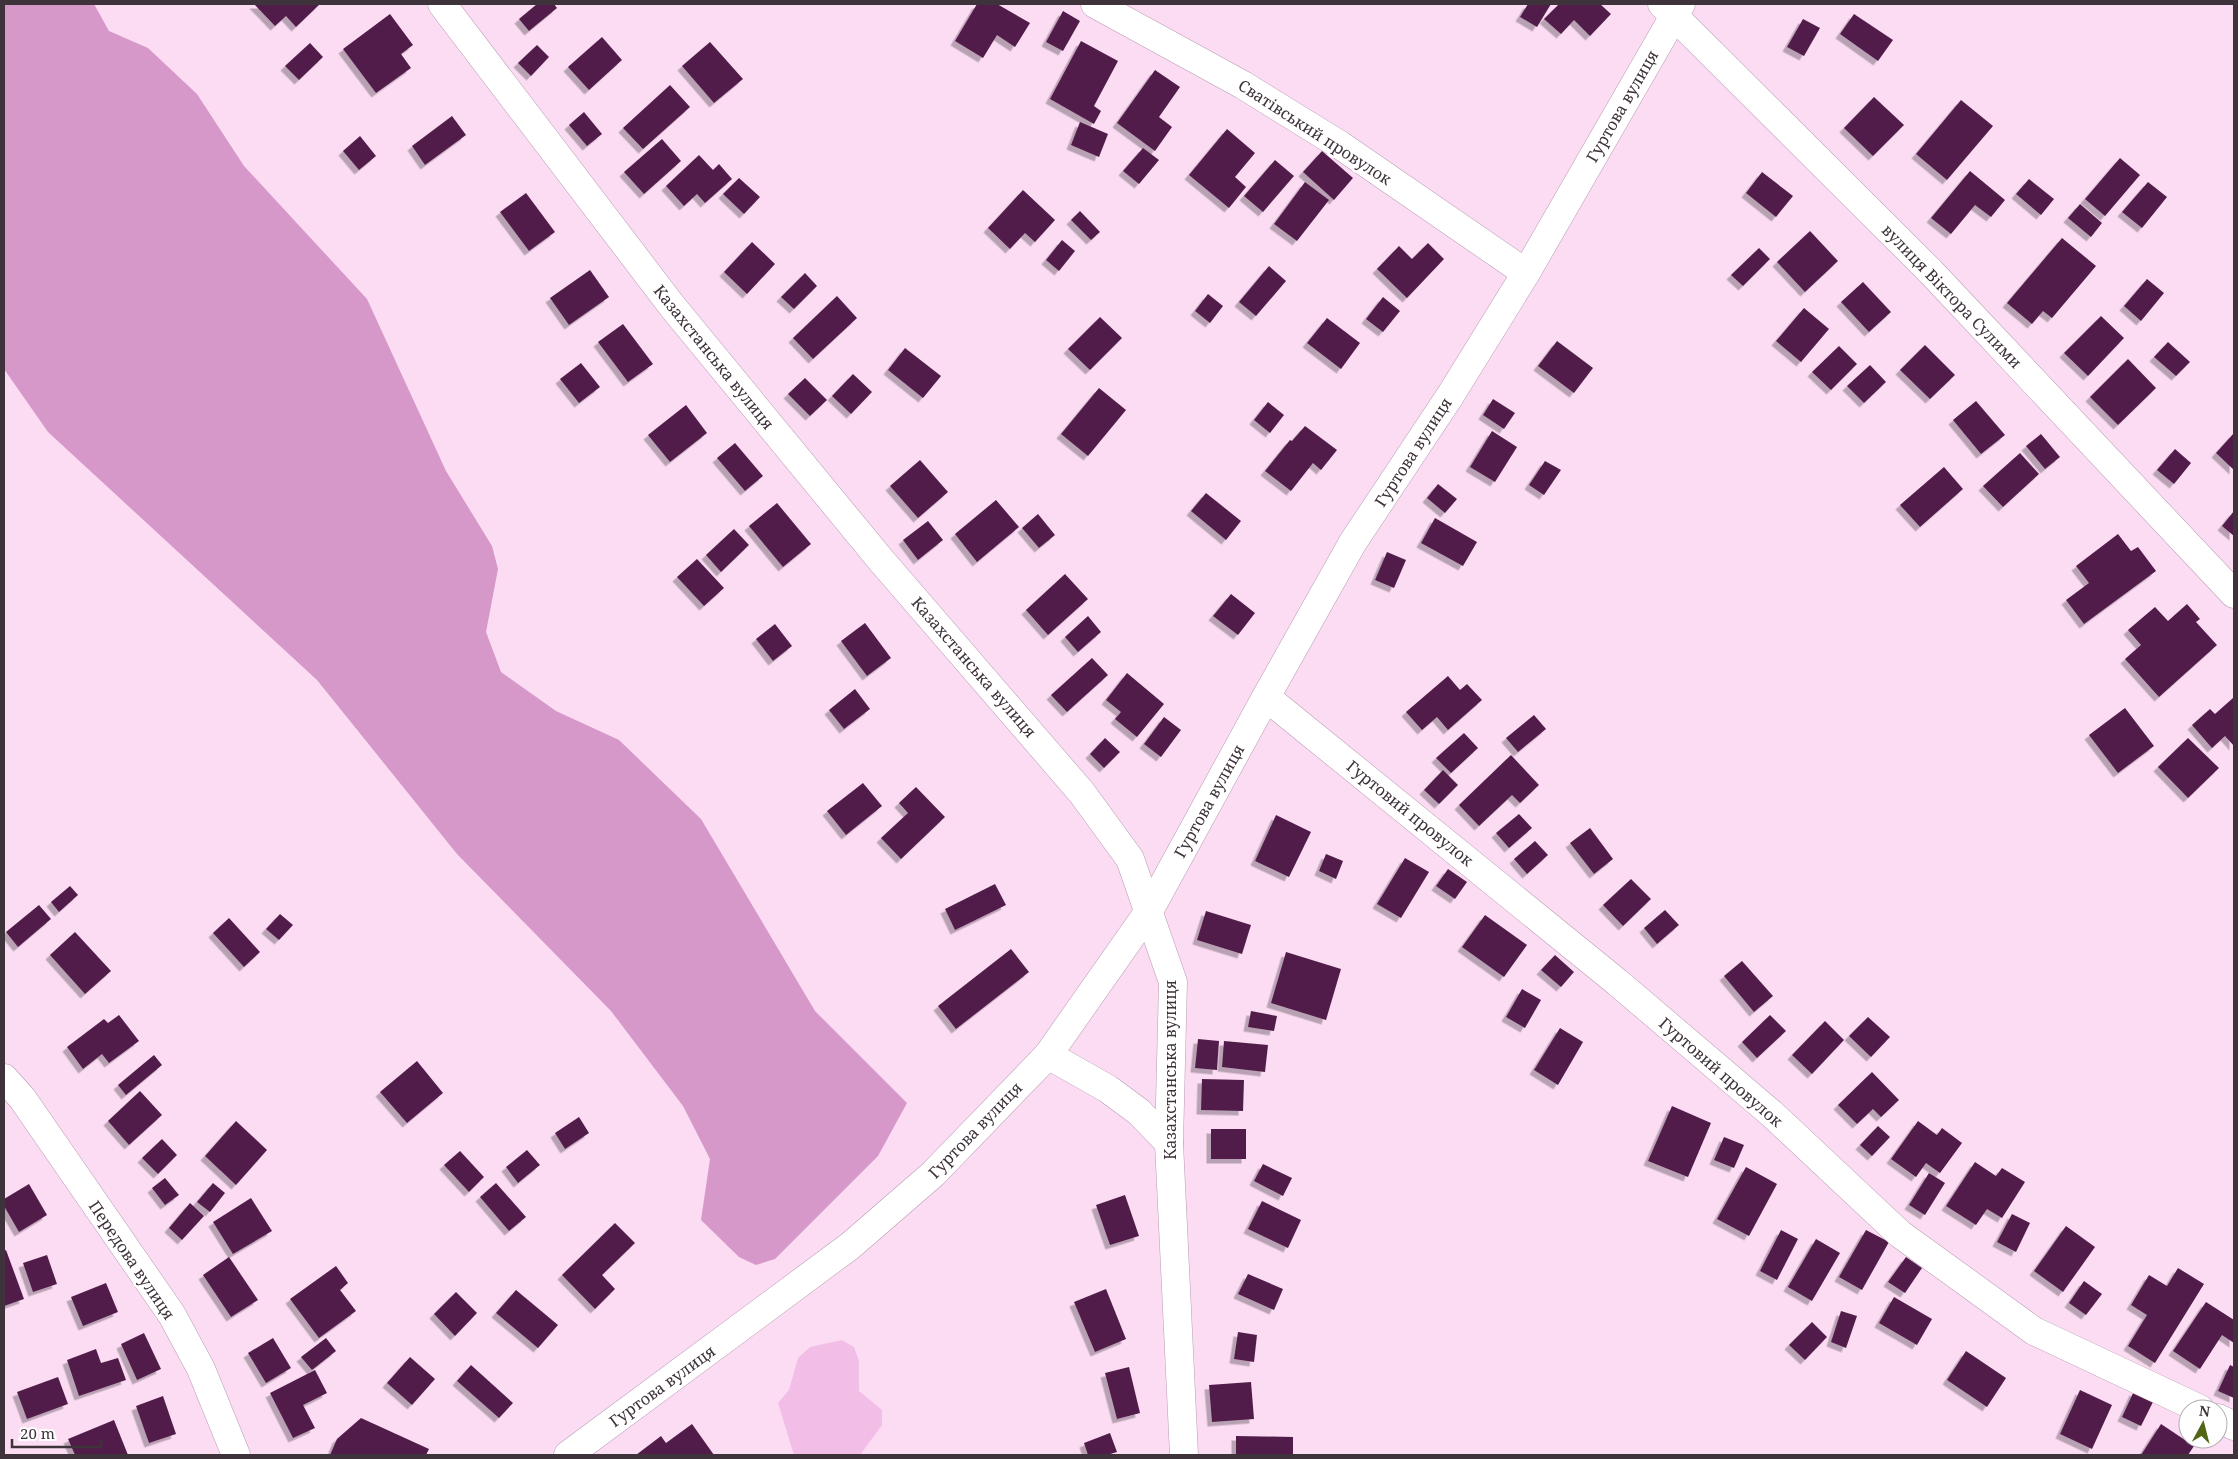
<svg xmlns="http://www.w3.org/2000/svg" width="2238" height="1459" viewBox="0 0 2238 1459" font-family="'Noto Serif',serif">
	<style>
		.green { fill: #f2bee7 }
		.water { fill: #d698c9 }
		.building { fill: #511e49; filter: url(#shadow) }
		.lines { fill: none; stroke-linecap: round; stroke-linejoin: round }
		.minor-casing { stroke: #b89cb2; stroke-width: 29 }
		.minor { stroke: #fff; stroke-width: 28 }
		.labels { text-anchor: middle; stroke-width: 5; stroke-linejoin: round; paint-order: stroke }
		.street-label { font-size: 16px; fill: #3e323b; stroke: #fff }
	</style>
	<defs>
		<filter id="shadow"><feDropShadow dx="-4.5" dy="4.5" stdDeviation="0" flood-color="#0004"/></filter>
	</defs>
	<rect width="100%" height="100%" fill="#fbdcf3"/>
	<polygon class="green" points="842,1340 854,1347 859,1361 859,1391 882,1410 882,1425 860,1455 794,1455 778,1403 789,1390 798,1358 810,1347"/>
	<polygon class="water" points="4,4 94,4 109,31 148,48 197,94 244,166 367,299 446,471 492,546 498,569 486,632 501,672 556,711 619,740 701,819 815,1011 907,1103 878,1156 775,1259 756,1265 739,1257 701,1220 710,1159 683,1106 611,1011 457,854 317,680 48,432 4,369"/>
	<g class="building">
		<polygon points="254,4 320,4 296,27 286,16 275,26"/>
		<polygon points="537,4 554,4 557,8 529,31 519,19"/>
		<polygon points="977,4 997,4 1030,23 1015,47 997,35 983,58 955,41"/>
		<polygon points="1528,4 1551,4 1537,27 1520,17"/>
		<polygon points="1559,4 1600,4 1611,14 1590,36 1574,20 1561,34 1544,19"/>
		<polygon points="1063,11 1080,21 1063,51 1046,42"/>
		<polygon points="390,14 413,45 401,54 411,68 376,93 343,49"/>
		<polygon points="1854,14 1893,40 1878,61 1840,34"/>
		<polygon points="1803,19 1820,28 1804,56 1787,47"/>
		<polygon points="602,37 622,60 589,90 568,67"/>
		<polygon points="1081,41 1118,61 1094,106 1101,111 1094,124 1050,99"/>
		<polygon points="710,42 743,79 714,103 682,66"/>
		<polygon points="310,43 323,57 299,80 285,66"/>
		<polygon points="537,45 549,57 531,76 518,63"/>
		<polygon points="1155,70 1180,87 1159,117 1172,127 1155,151 1117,123"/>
		<polygon points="670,85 690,107 643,149 623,128"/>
		<polygon points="1874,97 1904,125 1873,156 1844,128"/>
		<polygon points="1961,100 1993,126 1947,180 1916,154"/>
		<polygon points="584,112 602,134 587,146 569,125"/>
		<polygon points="452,116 466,135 425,165 412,146"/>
		<polygon points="1080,122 1108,134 1099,157 1071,145"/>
		<polygon points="1227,129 1255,153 1235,177 1246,187 1229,208 1189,175"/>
		<polygon points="360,136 376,156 359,170 343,151"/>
		<polygon points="662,139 681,161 644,194 624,172"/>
		<polygon points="1143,148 1159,160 1139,184 1123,171"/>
		<polygon points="1322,151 1353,178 1334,200 1303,172"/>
		<polygon points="699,155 713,170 719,164 732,179 705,203 697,194 684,206 666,186"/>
		<polygon points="2120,158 2140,175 2105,216 2085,199"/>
		<polygon points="1275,160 1294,176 1263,212 1244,196"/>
		<polygon points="1970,171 2005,200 1991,217 1975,205 1951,234 1931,218"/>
		<polygon points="1762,172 1793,196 1776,217 1746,193"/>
		<polygon points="739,178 760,197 744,214 723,194"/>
		<polygon points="2029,179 2054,199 2041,215 2016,194"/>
		<polygon points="1305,182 1329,200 1297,241 1274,224"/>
		<polygon points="2148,182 2167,197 2142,228 2122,212"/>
		<polygon points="1023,190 1055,220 1035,242 1025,233 1010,249 988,228"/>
		<polygon points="526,193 555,232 529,251 500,212"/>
		<polygon points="2080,204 2102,223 2091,237 2068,218"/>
		<polygon points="1080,211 1100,232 1091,240 1071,220"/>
		<polygon points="1810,231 1838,261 1805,292 1777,262"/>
		<polygon points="2062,238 2096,266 2052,318 2043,311 2032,324 2007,303"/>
		<polygon points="1062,240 1075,251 1059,271 1046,260"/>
		<polygon points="752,242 775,264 747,294 724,272"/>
		<polygon points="1428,243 1444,259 1407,298 1377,269 1399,246 1412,259"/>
		<polygon points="1759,248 1770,259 1743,286 1731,275"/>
		<polygon points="1269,266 1286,281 1256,316 1239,302"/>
		<polygon points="590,270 609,297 569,325 550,298"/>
		<polygon points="805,273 817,286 794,309 781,297"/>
		<polygon points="2147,279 2164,293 2141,321 2124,306"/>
		<polygon points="1863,282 1891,312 1869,332 1841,302"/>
		<polygon points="1208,294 1223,306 1210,323 1195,311"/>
		<polygon points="837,296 857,318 813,359 793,338"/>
		<polygon points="1383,297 1400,311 1383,332 1366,319"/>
		<polygon points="1804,308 1829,329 1801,362 1776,341"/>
		<polygon points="2101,316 2124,338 2088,376 2064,353"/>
		<polygon points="1100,317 1122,338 1090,370 1068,349"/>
		<polygon points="1327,318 1360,343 1341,369 1307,343"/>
		<polygon points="623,324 653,364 628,382 598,342"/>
		<polygon points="1557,341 1593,368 1574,393 1538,366"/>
		<polygon points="2168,342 2190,362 2176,376 2154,357"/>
		<polygon points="1925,345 1955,375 1930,399 1900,370"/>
		<polygon points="1839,346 1857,364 1831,390 1812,372"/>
		<polygon points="905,348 941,376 923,398 888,370"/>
		<polygon points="2128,359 2156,388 2118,425 2090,397"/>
		<polygon points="581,363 600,387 579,403 560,379"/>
		<polygon points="1870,365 1886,382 1864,403 1847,386"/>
		<polygon points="853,374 872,392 851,414 832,396"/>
		<polygon points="805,378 827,400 810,416 788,394"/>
		<polygon points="1099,388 1126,410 1088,456 1061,434"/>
		<polygon points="1493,399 1515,413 1504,429 1483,415"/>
		<polygon points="1976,401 2005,435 1981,454 1953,420"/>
		<polygon points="1268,402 1284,415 1270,433 1254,420"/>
		<polygon points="686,405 707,433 670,462 648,435"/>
		<polygon points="1305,426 1337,450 1321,470 1313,463 1291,491 1265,471 1290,440 1292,441"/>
		<polygon points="1492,431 1517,447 1495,482 1470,467"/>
		<polygon points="2234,433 2234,470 2216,453"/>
		<polygon points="2041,434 2060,457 2045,469 2026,446"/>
		<polygon points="735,443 763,476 745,491 717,458"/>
		<polygon points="2175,449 2191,463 2174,484 2157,470"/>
		<polygon points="2020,453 2039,474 2003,507 1983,486"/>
		<polygon points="920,460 948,492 918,518 890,486"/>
		<polygon points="1545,461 1561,470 1544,495 1529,485"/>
		<polygon points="1944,467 1963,489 1920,527 1900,505"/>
		<polygon points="1438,484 1457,499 1445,513 1427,498"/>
		<polygon points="1206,493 1241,521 1226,540 1191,511"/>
		<polygon points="996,500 1019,527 977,562 955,534"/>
		<polygon points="777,503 811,544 783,567 749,526"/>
		<polygon points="2234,511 2234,536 2222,526"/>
		<polygon points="1038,514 1055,535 1039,548 1022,528"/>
		<polygon points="1435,518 1477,542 1463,566 1421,543"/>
		<polygon points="928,521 943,540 918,560 903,540"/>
		<polygon points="734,529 749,545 721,572 706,555"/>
		<polygon points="2118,534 2131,551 2138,547 2156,571 2084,624 2066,600 2089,583 2076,566"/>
		<polygon points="1387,552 1406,560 1394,588 1375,580"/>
		<polygon points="697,559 724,588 704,606 677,577"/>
		<polygon points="1065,574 1088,599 1048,635 1026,610"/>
		<polygon points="1231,594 1255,613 1238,635 1213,616"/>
		<polygon points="2187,604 2200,619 2196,622 2217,645 2159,697 2125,659 2141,645 2128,630 2155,607 2168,621"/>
		<polygon points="1088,616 1101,632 1078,652 1065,637"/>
		<polygon points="865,623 891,658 867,676 841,641"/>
		<polygon points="775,624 792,646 773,661 756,639"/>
		<polygon points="1092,658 1108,675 1067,712 1051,695"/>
		<polygon points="1127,673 1164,704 1137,737 1115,719 1121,712 1106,700"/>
		<polygon points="1448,676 1460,690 1467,684 1482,700 1448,730 1437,717 1422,730 1406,712"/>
		<polygon points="855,689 870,709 844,729 829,710"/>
		<polygon points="2233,698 2234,746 2225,736 2212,748 2192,725 2210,709 2215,714"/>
		<polygon points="2125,708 2154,746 2118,773 2089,735"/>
		<polygon points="1534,715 1546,729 1518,752 1506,738"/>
		<polygon points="1164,717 1181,730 1161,757 1144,744"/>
		<polygon points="1464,733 1478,748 1451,773 1436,758"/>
		<polygon points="1105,738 1120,752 1104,768 1090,754"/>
		<polygon points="2188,738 2219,768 2188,798 2158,767"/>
		<polygon points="1511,755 1539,785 1520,803 1512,795 1479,826 1459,805"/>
		<polygon points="1443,770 1458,785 1439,804 1424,790"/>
		<polygon points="863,783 882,806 846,835 827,811"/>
		<polygon points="916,787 945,817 901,859 881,838 908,813 899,803"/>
		<polygon points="1519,814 1532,828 1509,848 1496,833"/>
		<polygon points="1276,815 1311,832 1289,877 1255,861"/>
		<polygon points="1590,828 1613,859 1594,874 1570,843"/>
		<polygon points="1535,841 1548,855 1527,874 1514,859"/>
		<polygon points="1326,854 1343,861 1336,879 1319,871"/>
		<polygon points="1405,858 1429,872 1401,918 1377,904"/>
		<polygon points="1448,869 1467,882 1455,899 1436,886"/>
		<polygon points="1631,879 1651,899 1623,926 1603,905"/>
		<polygon points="995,884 1006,905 955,930 945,909"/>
		<polygon points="70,886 78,895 59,912 51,902"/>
		<polygon points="39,905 51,919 18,947 6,932"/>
		<polygon points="1665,910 1679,925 1657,944 1644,928"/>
		<polygon points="1206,911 1251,925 1242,954 1197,940"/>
		<polygon points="280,914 293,925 279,940 266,929"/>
		<polygon points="1485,915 1527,945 1504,977 1462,947"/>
		<polygon points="229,918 260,952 244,967 213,933"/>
		<polygon points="75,932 111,971 85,994 50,955"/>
		<polygon points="1011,949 1029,972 956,1029 938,1006"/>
		<polygon points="1286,952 1341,969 1326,1020 1271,1003"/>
		<polygon points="1555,955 1574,972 1561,987 1541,970"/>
		<polygon points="1742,961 1773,996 1754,1012 1724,976"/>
		<polygon points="1522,989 1541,1000 1525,1028 1506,1017"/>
		<polygon points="1251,1011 1277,1016 1274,1031 1248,1027"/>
		<polygon points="119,1015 139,1041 109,1063 102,1054 83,1069 67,1047 104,1019 108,1023"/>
		<polygon points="1770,1015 1786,1031 1757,1058 1742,1042"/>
		<polygon points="1868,1017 1890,1037 1871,1057 1849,1036"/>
		<polygon points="1825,1021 1844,1040 1812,1074 1792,1055"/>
		<polygon points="1560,1028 1583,1042 1558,1085 1534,1070"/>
		<polygon points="1198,1039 1219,1041 1217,1070 1195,1068"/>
		<polygon points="1224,1041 1268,1045 1265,1072 1222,1067"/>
		<polygon points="154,1055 162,1065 126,1095 118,1085"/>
		<polygon points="417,1061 443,1093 407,1123 380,1092"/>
		<polygon points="1872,1072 1899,1100 1881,1117 1873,1109 1857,1124 1838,1105"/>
		<polygon points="1202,1079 1244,1080 1243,1111 1201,1110"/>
		<polygon points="140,1091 162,1115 129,1145 108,1121"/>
		<polygon points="1672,1106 1711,1123 1688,1177 1648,1161"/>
		<polygon points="579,1117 589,1133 565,1149 555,1133"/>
		<polygon points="236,1121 267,1150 236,1185 205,1156"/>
		<polygon points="1918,1121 1937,1135 1942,1128 1962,1143 1940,1173 1926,1163 1916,1177 1891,1159"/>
		<polygon points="1878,1126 1890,1137 1872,1156 1860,1145"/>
		<rect x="1211" y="1129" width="35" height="30"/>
		<polygon points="1724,1137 1744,1145 1734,1168 1714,1160"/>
		<polygon points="162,1139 177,1155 158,1174 142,1158"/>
		<polygon points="527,1150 540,1165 518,1183 506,1167"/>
		<polygon points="460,1151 484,1177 469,1192 444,1165"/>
		<polygon points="1975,1162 1996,1176 2002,1168 2025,1182 2002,1218 1987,1209 1976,1225 1946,1206"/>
		<polygon points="1263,1164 1292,1178 1283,1196 1254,1181"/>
		<polygon points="1746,1167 1777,1184 1749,1236 1717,1219"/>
		<polygon points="1929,1173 1945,1183 1925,1215 1909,1205"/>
		<polygon points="165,1178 179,1195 165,1205 152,1188"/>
		<polygon points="213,1183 225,1193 210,1212 197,1202"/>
		<polygon points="496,1183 526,1217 509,1231 480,1197"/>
		<polygon points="29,1184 47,1215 19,1232 4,1206 4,1199"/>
		<polygon points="1125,1195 1139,1236 1110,1245 1096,1205"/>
		<polygon points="251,1198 272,1231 233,1254 213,1222"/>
		<polygon points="1262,1201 1301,1220 1288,1248 1248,1229"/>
		<polygon points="190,1203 204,1216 182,1240 169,1228"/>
		<polygon points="2012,1214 2030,1223 2016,1252 1997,1242"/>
		<polygon points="615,1223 635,1243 602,1275 615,1289 595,1309 562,1275"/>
		<polygon points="2066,1226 2095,1247 2063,1292 2034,1271"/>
		<polygon points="1781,1230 1798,1239 1777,1280 1760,1271"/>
		<polygon points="1866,1230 1889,1242 1862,1290 1839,1277"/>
		<polygon points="1816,1239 1840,1253 1812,1301 1788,1287"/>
		<polygon points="6,1250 24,1299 4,1306 4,1251"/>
		<polygon points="47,1255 57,1284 33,1292 23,1263"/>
		<polygon points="229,1257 258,1300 231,1317 203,1275"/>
		<polygon points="1906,1257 1922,1268 1905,1293 1888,1282"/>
		<polygon points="336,1266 348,1283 340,1290 356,1311 319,1338 290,1299"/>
		<polygon points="2178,1268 2204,1284 2155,1363 2128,1346 2147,1315 2131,1305 2149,1275 2167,1286"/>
		<polygon points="1248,1274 1283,1289 1274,1310 1238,1294"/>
		<polygon points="2084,1281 2102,1294 2086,1315 2069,1303"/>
		<polygon points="106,1283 118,1312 83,1326 71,1297"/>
		<polygon points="1106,1289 1126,1339 1095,1352 1074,1302"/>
		<polygon points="516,1290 558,1325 538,1348 496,1313"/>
		<polygon points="456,1292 477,1313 455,1336 434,1314"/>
		<polygon points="1894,1297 1932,1319 1917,1345 1879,1323"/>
		<polygon points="2206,1302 2234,1320 2234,1343 2222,1335 2200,1369 2173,1351"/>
		<polygon points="1841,1311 1857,1316 1846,1348 1831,1342"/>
		<polygon points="1812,1322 1827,1337 1805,1360 1789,1345"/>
		<polygon points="1238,1332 1257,1335 1254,1362 1234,1359"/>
		<polygon points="144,1333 161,1369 137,1380 121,1344"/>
		<polygon points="273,1338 291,1368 266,1383 248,1353"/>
		<polygon points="326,1338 336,1351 312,1370 301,1357"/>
		<polygon points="96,1349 101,1363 118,1358 126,1380 79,1396 67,1360"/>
		<polygon points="1966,1351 2006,1378 1987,1407 1947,1380"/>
		<polygon points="410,1357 435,1379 412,1405 387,1383"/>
		<polygon points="471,1365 513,1403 499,1418 457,1381"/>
		<polygon points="2230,1365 2234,1367 2234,1398 2218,1391"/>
		<polygon points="1129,1367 1140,1413 1117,1419 1105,1373"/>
		<polygon points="315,1370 327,1393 303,1405 315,1428 293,1438 270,1393"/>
		<polygon points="58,1377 68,1404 27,1419 17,1392"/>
		<polygon points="1251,1382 1254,1419 1212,1422 1209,1385"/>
		<polygon points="2080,1390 2112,1405 2092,1449 2060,1434"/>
		<polygon points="2134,1391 2154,1400 2141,1426 2122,1417"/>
		<polygon points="163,1396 176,1434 149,1443 136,1406"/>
		<polygon points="361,1418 429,1449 426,1455 330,1455 337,1439"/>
		<polygon points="114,1420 128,1455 75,1455 68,1439"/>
		<polygon points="692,1424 714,1455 636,1455 661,1436 666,1443"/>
		<polygon points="2161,1424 2194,1446 2188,1455 2141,1455"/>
		<polygon points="1110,1433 1117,1452 1107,1455 1088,1455 1084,1443"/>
		<polygon points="1236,1436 1293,1437 1293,1455 1236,1455"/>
	</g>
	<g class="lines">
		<g class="minor-casing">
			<g id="minor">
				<polyline points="442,4 672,306 880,559 1082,793 1130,859 1173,982 1169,1143 1184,1455"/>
				<polyline points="1095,4 1243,85 1340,145 1526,273"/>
				<polyline points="1662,4 1931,272 2234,594"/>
				<polyline points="1266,697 1617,982 1772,1114 1900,1234 2034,1331 2200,1409"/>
				<polyline points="1048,1055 1108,1089 1139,1112 1169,1143"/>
				<polyline points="4,1078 22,1098 172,1315 201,1369 236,1455"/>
				<polyline points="2218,1418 2234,1426"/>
				<polyline points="568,1455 850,1246 933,1174 1048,1055 1149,911 1266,697 1353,542 1450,396 1526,273 1681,4"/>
			</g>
		</g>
		<use href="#minor" class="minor"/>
	</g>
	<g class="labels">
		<g class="street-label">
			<text transform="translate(1622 106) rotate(-60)" y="6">Гуртова вулиця</text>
			<text transform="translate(1315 132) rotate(33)" y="6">Сватівський провулок</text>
			<text transform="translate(1952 296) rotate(46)" y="6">вулиця Віктора Сулими</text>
			<text transform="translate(714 357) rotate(51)" y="6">Казахстанська вулиця</text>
			<text transform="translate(1413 452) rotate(-57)" y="6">Гуртова вулиця</text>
			<text transform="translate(974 667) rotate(49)" y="6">Казахстанська вулиця</text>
			<text transform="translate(1209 801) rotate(-61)" y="6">Гуртова вулиця</text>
			<text transform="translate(1410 813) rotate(39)" y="6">Гуртовий провулок</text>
			<text transform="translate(1170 1070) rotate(-90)" y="6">Казахстанська вулиця</text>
			<text transform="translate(1721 1072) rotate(41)" y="6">Гуртовий провулок</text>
			<text transform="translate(975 1130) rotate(-46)" y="6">Гуртова вулиця</text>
			<text transform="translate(132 1260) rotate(56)" y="6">Передова вулиця</text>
			<text transform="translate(662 1386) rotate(-36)" y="6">Гуртова вулиця</text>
		</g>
	</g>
	<rect width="2238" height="1459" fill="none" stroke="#3e323b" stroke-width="10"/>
	<g transform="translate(2203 1424) rotate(7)"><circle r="24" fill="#ffffff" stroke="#b2adb1"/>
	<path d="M0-4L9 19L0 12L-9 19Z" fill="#506614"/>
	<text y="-8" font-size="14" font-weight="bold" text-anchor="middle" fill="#3e323b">N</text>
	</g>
	<path d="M12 1439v8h89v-8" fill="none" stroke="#3e323b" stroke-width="2.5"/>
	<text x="20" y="1439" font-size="15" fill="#3e323b" stroke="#ffffff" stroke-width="4" paint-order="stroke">20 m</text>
</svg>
